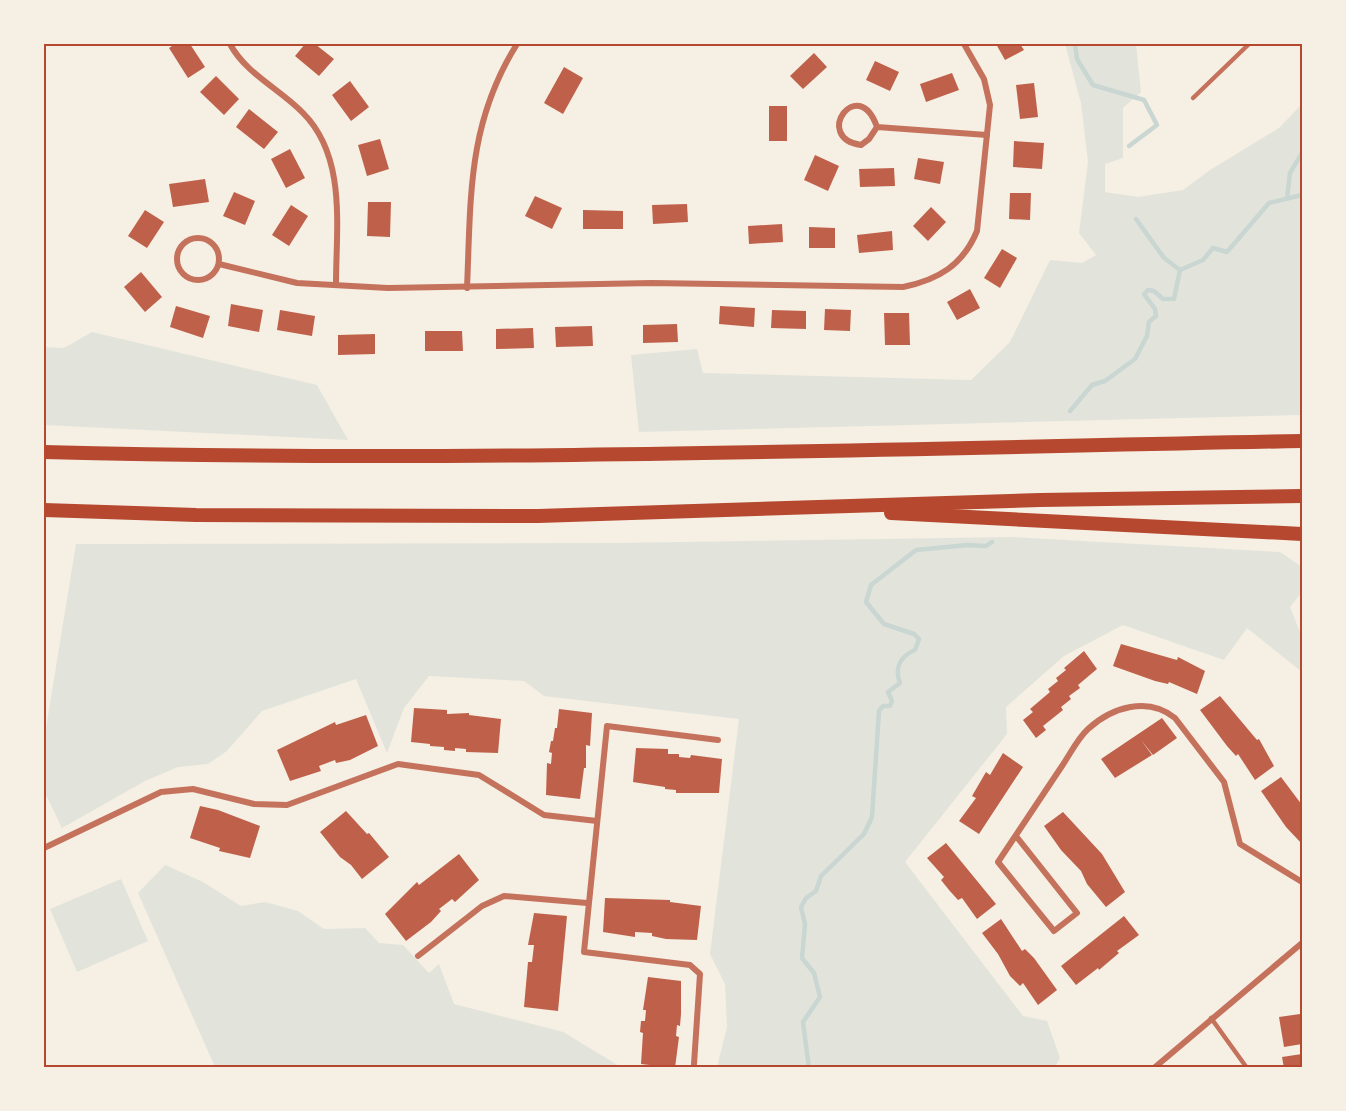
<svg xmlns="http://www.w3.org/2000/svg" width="1346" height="1111" viewBox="0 0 1346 1111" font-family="Bitter,serif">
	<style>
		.green { fill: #e2e4dc }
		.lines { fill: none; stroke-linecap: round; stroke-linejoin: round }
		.stream { stroke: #c9d6d2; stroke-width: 4.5 }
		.building { fill: #bf614a }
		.service { stroke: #c5725c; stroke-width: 4.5 }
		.minor { stroke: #c5725c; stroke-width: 6 }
		.trunk { stroke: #b5482f; stroke-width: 14 }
		.neatline { fill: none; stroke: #b5482f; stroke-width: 2 }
	</style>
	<rect width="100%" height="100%" fill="#f6efe4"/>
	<g class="green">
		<polygon points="1065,44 1136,44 1141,92 1123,108 1123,158 1105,164 1105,192 1138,197 1183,190 1210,170 1279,128 1302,104 1302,415 639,432 631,355 697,349 703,373 971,380 1010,342 1050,260 1082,263 1096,255 1079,233 1088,162 1081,103"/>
		<polygon points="92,332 317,385 348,440 44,425 44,347 64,348"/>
		<polygon points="1013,537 1280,552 1302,567 1302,592 1290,607 1302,637 1302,672 1247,628 1224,660 1123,625 1064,656 1006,707 1007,734 905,862 1023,1016 1047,1021 1060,1058 1055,1067 717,1067 727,1027 725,984 710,954 739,719 544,696 524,681 429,676 404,708 387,753 356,679 262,711 227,751 208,764 178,767 145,781 62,828 44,791 44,740 76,544 615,543"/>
		<polygon points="165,865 203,882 241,906 265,902 298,911 324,929 365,928 379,943 403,945 429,973 439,964 454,1004 563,1032 621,1067 215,1067 138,893"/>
		<polygon points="121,879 148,941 77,972 50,909"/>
	</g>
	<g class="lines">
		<g class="stream">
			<polyline points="1075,44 1077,59 1093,85 1144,100 1157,125 1129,146"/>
			<polyline points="1287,198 1290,173 1302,153"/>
			<polyline points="1136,219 1164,258 1180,270"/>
			<polyline points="1070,411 1092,385 1105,381 1135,359 1147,336 1149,322 1156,316 1155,309 1144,294 1148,290 1154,291 1163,299 1174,299 1180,270 1203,260 1213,248 1227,252 1269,203 1302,195"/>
			<path d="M809,1068l-6,-46 17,-25 -6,-24 -12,-15 3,-34 -4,-17 5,-9 10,-7 5,-15 43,-42 8,-17 7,-106 4,-5h7l2,-5 -4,-9 12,-9c-6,-16 1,-27 15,-33l4,-11 -5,-5 -30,-10 -18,-22 5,-17 45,-35 52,-5 18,1 6,-4"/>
		</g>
	</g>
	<g class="building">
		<polygon points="175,44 190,44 205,67 188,78 169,48"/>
		<polygon points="305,44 315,44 334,59 319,76 295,56"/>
		<polygon points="996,44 1020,44 1024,50 1005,60"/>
		<polygon points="814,53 827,67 803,89 790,76"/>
		<polygon points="875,61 899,72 890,91 866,80"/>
		<polygon points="564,67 583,78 563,114 544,103"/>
		<polygon points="952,73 959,90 926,102 920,84"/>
		<polygon points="216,76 239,99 224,115 200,92"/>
		<polygon points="350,81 369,107 351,121 332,95"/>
		<polygon points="1034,83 1038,117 1020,119 1016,85"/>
		<rect x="769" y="106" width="18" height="35"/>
		<polygon points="249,109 278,132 264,149 236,127"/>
		<polygon points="380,139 389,169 367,176 358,145"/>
		<polygon points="1014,141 1044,143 1042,169 1013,167"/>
		<polygon points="290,149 305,178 286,188 271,159"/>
		<polygon points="815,155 839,166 828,191 804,180"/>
		<polygon points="918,158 944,162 940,184 914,179"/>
		<polygon points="894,168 895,186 860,187 859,169"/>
		<polygon points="205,179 209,202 173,207 169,184"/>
		<polygon points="234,192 255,201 245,225 223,216"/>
		<polygon points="1010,193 1031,193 1030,220 1009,219"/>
		<polygon points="535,196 562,208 552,229 525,216"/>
		<polygon points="368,202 391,202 390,237 367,236"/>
		<polygon points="687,204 688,222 653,224 652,205"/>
		<polygon points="291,205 308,216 289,246 272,235"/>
		<polygon points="931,207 946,222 928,241 913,226"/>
		<polygon points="145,210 164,222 147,248 128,236"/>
		<polygon points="583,210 623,211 623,229 583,229"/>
		<polygon points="782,224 783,242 749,244 748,226"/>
		<polygon points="809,227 835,228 835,248 809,248"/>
		<polygon points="892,231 893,250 859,253 857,235"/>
		<polygon points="1002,249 1017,258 1000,288 984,278"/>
		<polygon points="141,272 162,297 145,312 124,287"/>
		<polygon points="970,289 980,308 957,320 947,302"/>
		<polygon points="231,304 263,310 259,332 228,326"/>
		<polygon points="176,306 210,316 203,338 170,327"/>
		<polygon points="720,306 755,308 754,327 719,324"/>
		<polygon points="825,309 851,310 850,331 824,330"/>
		<polygon points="280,310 315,316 312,336 277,330"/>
		<polygon points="772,310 806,311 806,329 771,328"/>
		<polygon points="884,313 909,313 910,345 885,345"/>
		<polygon points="677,324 678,342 643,343 643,325"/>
		<polygon points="592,326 593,346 556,347 555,327"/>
		<polygon points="533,328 534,348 496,349 496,329"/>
		<polygon points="425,331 462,331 463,351 425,351"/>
		<polygon points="375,334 375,354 338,355 338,335"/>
		<polygon points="1121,644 1177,660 1178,657 1205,671 1197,694 1169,682 1168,684 1155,681 1113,666"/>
		<polygon points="1084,651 1097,669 1078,685 1080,688 1069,696 1071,699 1061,707 1063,710 1043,726 1046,730 1036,738 1023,720 1033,712 1030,709 1050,692 1048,689 1058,681 1056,678 1066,670 1064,668"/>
		<polygon points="1220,696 1257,740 1259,739 1274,766 1255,780 1238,754 1236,756 1227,746 1200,710"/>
		<polygon points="414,708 447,710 447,714 469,713 469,715 501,719 498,753 466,752 466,749 455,748 455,751 444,750 444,747 430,746 430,744 411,742"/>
		<polygon points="559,709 592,713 590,746 586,745 586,768 584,768 580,799 546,795 547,763 551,764 552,753 549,752 551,741 553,741 555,728 557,728"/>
		<polygon points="366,715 378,746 350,760 336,763 335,760 319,766 321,771 290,781 277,750 335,722 336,725"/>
		<polygon points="1162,718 1177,738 1153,755 1141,740 1152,755 1115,778 1101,759"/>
		<polygon points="636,748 668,749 668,754 679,754 679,757 690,758 691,755 722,759 719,793 676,793 676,790 665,789 665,787 633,782"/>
		<polygon points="1003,753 1023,767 979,834 959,821 976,798 972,796 986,772 990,775"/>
		<polygon points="1281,777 1302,805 1302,844 1286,827 1261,791"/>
		<polygon points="200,806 218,810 260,826 250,858 219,851 220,848 190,838"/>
		<polygon points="346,811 367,834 369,833 389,857 362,879 351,865 340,857 320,832"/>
		<polygon points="1063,812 1102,854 1125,892 1106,907 1087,884 1081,871 1061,850 1044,826"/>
		<polygon points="946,843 996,904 977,919 962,898 958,900 949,890 941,880 944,877 927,858"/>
		<polygon points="459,854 479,880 455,902 452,899 439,909 441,911 431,922 406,941 385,914 417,882 419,885"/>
		<polygon points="605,898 670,900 670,902 701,906 697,940 666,939 652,936 652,933 635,932 635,937 603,932"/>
		<polygon points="534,913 567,916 558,1011 524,1007 528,962 532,962 534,945 528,945"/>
		<polygon points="1124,916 1139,935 1117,951 1119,953 1099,970 1098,968 1076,985 1061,966"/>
		<polygon points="1001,919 1022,951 1025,949 1034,958 1057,990 1038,1005 1023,983 1020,986 1010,976 998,954 982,933"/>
		<polygon points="648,977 681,981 681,1014 680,1026 677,1025 676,1036 679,1037 675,1068 641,1064 643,1033 640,1032 641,1021 645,1021 646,1010 643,1010"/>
		<polygon points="1300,1014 1302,1044 1284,1047 1279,1017"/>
		<polygon points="1302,1054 1302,1068 1284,1068 1282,1057"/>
	</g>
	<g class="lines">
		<g class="service">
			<polyline points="1193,98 1249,44"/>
			<polyline points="1211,1018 1247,1068"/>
		</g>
		<g class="minor">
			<path d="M230,44c16,30 50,45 73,69 44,44 33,115 33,171"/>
			<path d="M877,127l-8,12 -8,6c-49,-7 -3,-72 16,-18l110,8"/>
			<circle cx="198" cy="259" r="21"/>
			<path d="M219,264l78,19 91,5 264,-5 251,4c35,-7 60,-22 74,-56l13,-126 -6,-26 -20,-35"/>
			<path d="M467,288c4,-91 0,-164 50,-244"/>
			<path d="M1016,836l61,77 -23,18 -56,-69c21,-32 43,-64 64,-96 8,-12 16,-28 26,-37 24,-22 60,-33 87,-11l49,64 16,62 62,38"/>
			<polyline points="44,848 161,792 193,789 254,804 287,805 398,764 479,775 544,815 597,821"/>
			<polyline points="418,956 482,906 504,896 587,903"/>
			<polyline points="694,1064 700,974 690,965 584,952 607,726 718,740"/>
			<polyline points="1154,1068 1302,943"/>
		</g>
		<g class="trunk">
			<path d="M44,452c419,11 839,-3 1258,-11"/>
			<polyline points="44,510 196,515 538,516 1040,500 1302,496"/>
			<polyline points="891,513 1302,534"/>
		</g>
	</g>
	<rect width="1346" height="1111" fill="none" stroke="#f6efe4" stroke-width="90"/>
	<rect x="45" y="45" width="1256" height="1021" class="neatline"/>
</svg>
